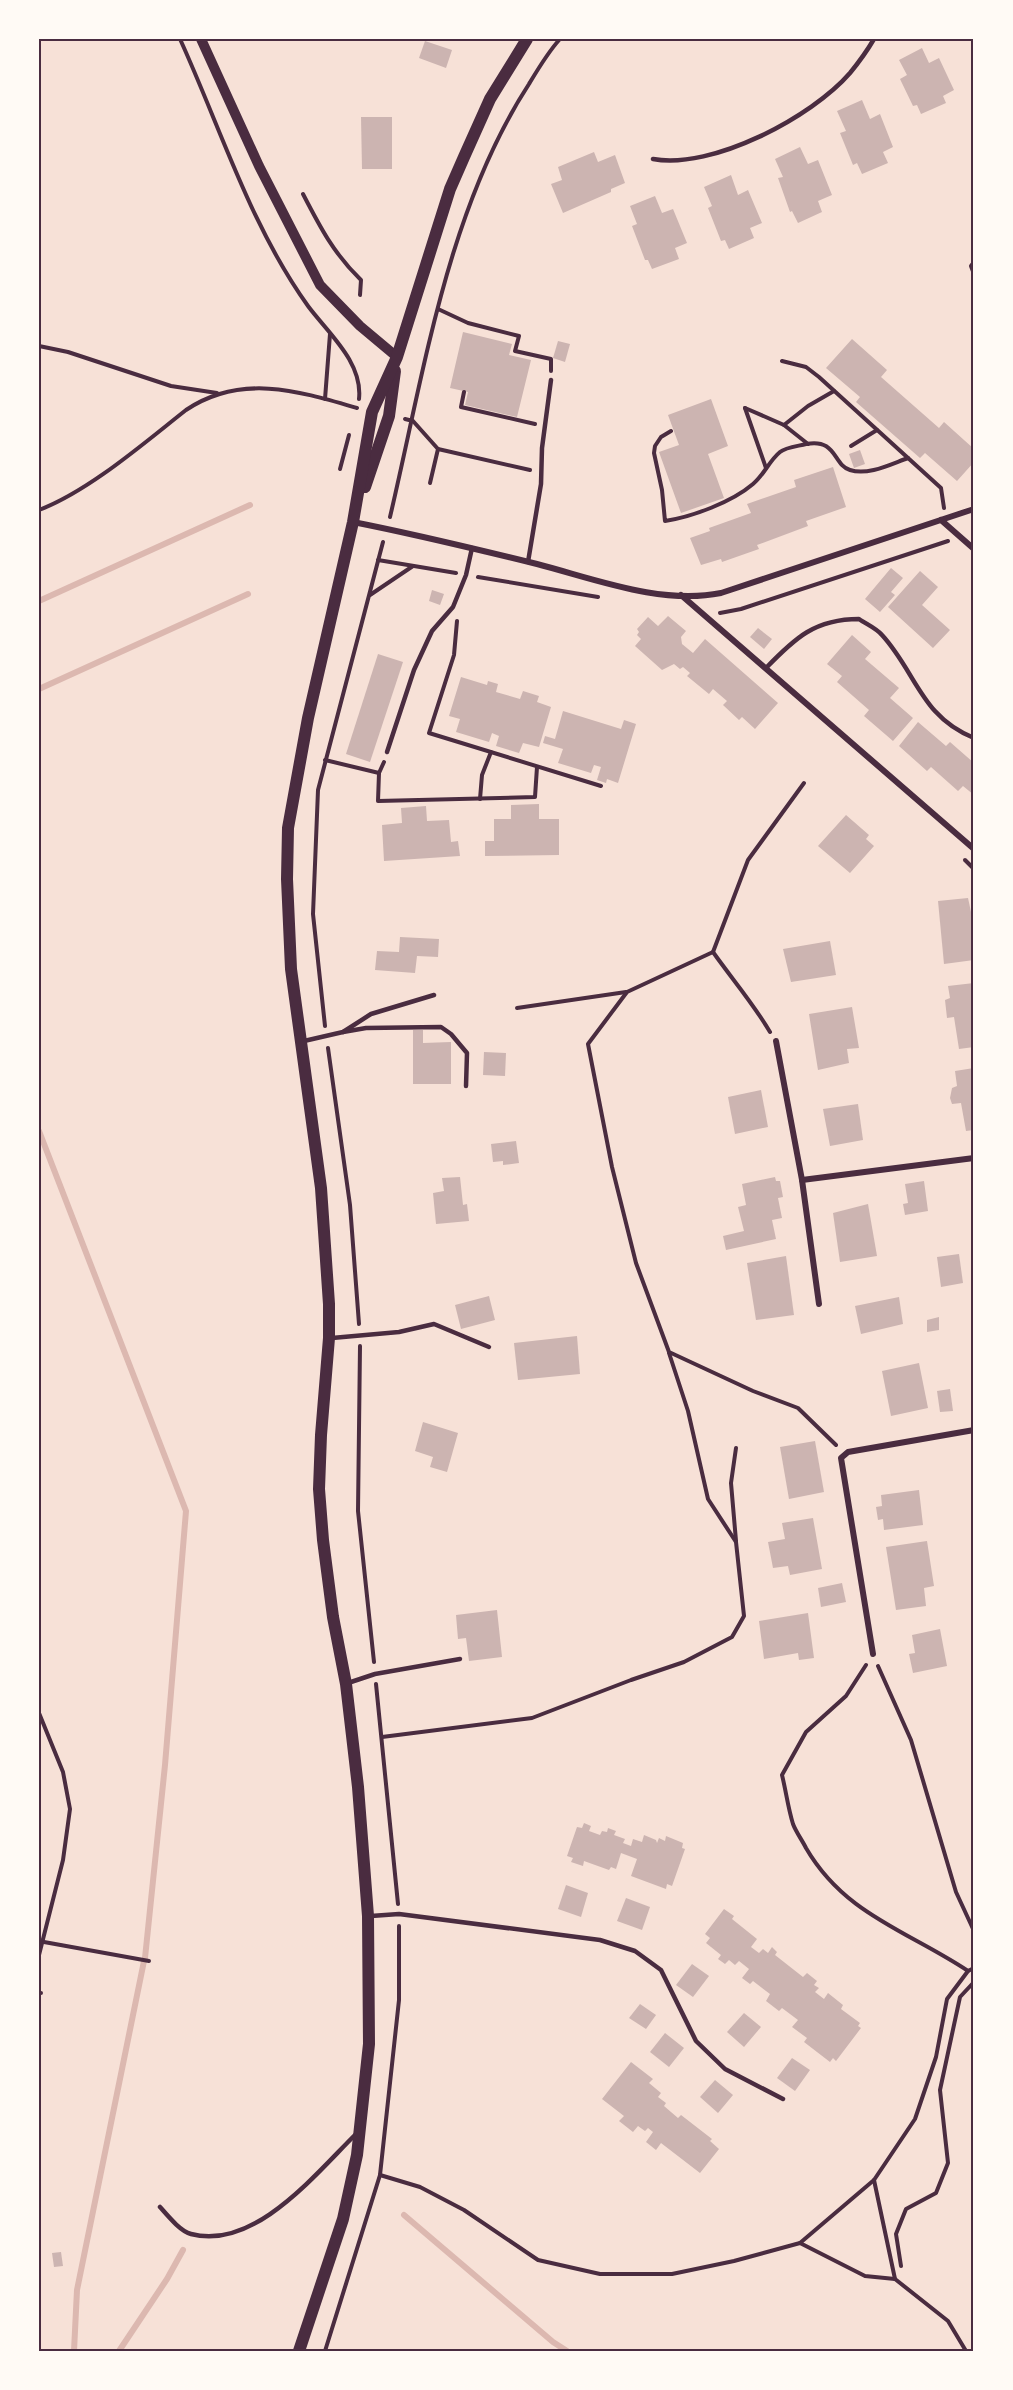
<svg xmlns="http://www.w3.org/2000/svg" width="1013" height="2390" viewBox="0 0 1013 2390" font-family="'Titillium Web',sans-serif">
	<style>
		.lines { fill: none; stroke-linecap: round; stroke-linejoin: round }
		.stream { stroke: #dcb8b0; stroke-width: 6 }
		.building { fill: #ccb4b1 }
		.path { stroke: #4a2c40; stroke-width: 4 }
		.service { stroke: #4a2c40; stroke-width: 4.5 }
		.minor { stroke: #4a2c40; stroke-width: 6 }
		.tertiary { stroke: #4a2c40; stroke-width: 10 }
		.secondary { stroke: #4a2c40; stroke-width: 12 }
		.neatline { fill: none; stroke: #4a2c40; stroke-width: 2 }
	</style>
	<rect width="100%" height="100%" fill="#f7e1d7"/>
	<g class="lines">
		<g class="stream">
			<polyline points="39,601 250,505"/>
			<polyline points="39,689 248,594"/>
			<polyline points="39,1131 186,1511 165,1765 145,1958"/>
			<polyline points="404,2215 553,2342 567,2351"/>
			<polyline points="74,2351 77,2290 144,1961"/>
			<polyline points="119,2351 167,2279 183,2250"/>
		</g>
	</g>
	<g class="building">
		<polygon points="425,41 452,50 446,68 419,58"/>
		<polygon points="922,48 929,63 939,58 954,90 943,96 946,103 921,114 917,105 913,106 900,79 907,75 899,60"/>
		<polygon points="862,100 870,119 880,114 893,147 883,152 888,163 862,174 857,163 853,165 840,133 846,131 837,111"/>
		<polygon points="361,117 392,117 392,169 362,169"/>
		<polygon points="800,147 808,164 818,160 832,195 818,201 822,212 798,223 792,211 790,212 778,178 783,177 775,159"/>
		<polygon points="594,152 598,162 615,155 625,183 611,189 611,192 563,213 551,184 562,180 558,167"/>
		<polygon points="731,175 738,195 748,190 762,223 750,228 754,238 729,249 725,240 721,241 708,208 712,206 704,187"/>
		<polygon points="655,196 662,213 673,209 687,243 675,248 679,259 652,269 648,260 645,260 632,226 637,224 630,206"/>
		<polygon points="463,332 512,344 509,355 531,360 517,417 465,405 468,392 450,388"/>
		<polygon points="852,339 887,370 881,377 939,428 944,422 974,449 974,462 957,481 925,453 920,458 856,402 860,397 826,368"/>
		<polygon points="558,341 570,344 565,362 553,358"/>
		<polygon points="711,399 728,446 708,454 724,498 681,513 659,452 679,445 668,415"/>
		<polygon points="860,450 865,464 854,468 849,454"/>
		<polygon points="833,467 846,507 806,521 808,526 757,545 759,549 722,562 721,559 701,565 690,538 710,531 709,528 751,513 747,504 796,487 794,480"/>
		<polygon points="891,568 903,578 891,592 895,595 880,612 865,599"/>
		<polygon points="920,571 938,587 922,605 950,630 933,648 888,607"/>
		<polygon points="432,590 444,594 440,605 429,601"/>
		<polygon points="668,616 686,631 681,637 682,644 693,653 705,639 778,703 755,729 742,717 739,720 723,705 727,701 713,689 709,694 687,676 690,673 683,667 680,669 674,664 662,670 635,646 641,639 637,635 639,632 637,629 648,617 658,626"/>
		<polygon points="758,628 772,639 764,649 750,637"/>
		<polygon points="852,635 871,652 865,659 899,688 890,698 913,718 893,741 864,716 869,710 837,682 842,676 827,664"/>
		<polygon points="378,654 403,662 370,762 346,754"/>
		<polygon points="461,677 487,685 488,681 498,684 496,692 520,699 523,691 539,696 537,702 551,707 539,747 523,743 519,753 496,746 499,736 492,733 489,742 456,732 460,719 449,716"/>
		<polygon points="563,711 621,729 624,720 636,724 618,783 607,779 606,783 597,780 601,767 594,765 591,773 558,763 563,749 543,743 545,736 555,739"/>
		<polygon points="918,722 946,746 950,742 974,763 974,795 963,786 958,791 931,767 927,771 899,746"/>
		<polygon points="539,804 539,819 559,819 559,855 485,856 485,841 494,841 494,819 511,819 511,805"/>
		<polygon points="426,806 427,821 449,820 451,842 458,841 460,856 384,861 382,825 402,823 401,808"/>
		<polygon points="846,815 869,835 866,839 874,846 850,873 818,846"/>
		<polygon points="968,898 974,926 974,960 944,964 938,901"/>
		<polygon points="400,937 439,939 438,957 417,956 415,973 375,970 377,951 399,952"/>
		<polygon points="830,941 836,975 791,982 783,949"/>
		<polygon points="974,983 974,1047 959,1049 954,1017 947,1018 945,1000 950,998 948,986"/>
		<polygon points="852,1007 859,1048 847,1049 849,1063 818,1070 809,1014"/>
		<polygon points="413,1030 423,1030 423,1043 451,1042 451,1084 413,1084"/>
		<polygon points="484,1052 506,1053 505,1076 483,1075"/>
		<polygon points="974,1068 974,1130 966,1131 961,1103 952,1104 950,1098 952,1088 957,1086 955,1071"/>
		<polygon points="761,1090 768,1127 735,1134 728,1097"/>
		<polygon points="858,1104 863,1140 830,1146 823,1109"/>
		<polygon points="516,1141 519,1163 503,1165 503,1161 493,1162 491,1144"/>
		<polygon points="460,1177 463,1205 467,1204 469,1221 436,1224 433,1193 444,1191 442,1178"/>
		<polygon points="775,1177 776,1181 780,1181 783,1197 778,1198 782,1218 772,1220 776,1239 726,1250 723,1236 744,1231 738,1207 746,1205 742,1184"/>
		<polygon points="924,1181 928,1211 905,1215 903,1204 908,1203 905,1184"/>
		<polygon points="868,1204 877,1256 840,1262 833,1213"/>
		<polygon points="959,1254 963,1283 941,1287 937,1257"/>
		<polygon points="786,1256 794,1315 756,1320 747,1263"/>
		<polygon points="489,1296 495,1320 461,1329 455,1305"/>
		<polygon points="899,1297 903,1324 861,1334 855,1306"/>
		<polygon points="939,1317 939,1330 927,1332 927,1320"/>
		<polygon points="577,1336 580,1374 518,1380 514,1343"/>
		<polygon points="919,1363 928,1408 891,1416 882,1371"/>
		<polygon points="950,1389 953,1411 940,1412 937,1391"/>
		<polygon points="423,1422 458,1433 447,1472 430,1467 433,1457 415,1451"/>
		<polygon points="815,1441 824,1492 789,1499 780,1447"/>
		<polygon points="919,1490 923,1525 884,1530 883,1519 878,1520 876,1507 882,1506 881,1495"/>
		<polygon points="813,1518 822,1569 790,1575 788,1566 773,1568 768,1542 785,1539 782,1523"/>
		<polygon points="927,1541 934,1586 924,1588 926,1606 896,1610 886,1547"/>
		<polygon points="842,1583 846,1602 821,1607 818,1588"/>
		<polygon points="497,1610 502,1657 469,1661 466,1638 458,1639 456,1615"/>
		<polygon points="808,1613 814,1658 799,1660 798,1653 764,1659 759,1621"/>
		<polygon points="940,1629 947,1666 913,1673 909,1654 915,1653 912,1635"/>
		<polygon points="584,1823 591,1826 589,1831 600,1835 602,1831 607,1832 608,1828 616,1831 614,1835 625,1839 623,1843 631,1846 633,1839 642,1842 644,1835 656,1840 657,1843 659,1838 665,1841 666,1836 683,1843 682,1848 685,1849 672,1886 667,1884 666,1889 631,1876 637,1859 621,1853 616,1869 611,1867 609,1870 584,1861 583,1866 571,1862 573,1858 567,1856 577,1827 582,1828"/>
		<polygon points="566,1885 588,1893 581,1917 558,1909"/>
		<polygon points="626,1898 650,1907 642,1930 617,1921"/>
		<polygon points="724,1909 734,1916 732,1919 757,1939 751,1947 759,1953 763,1949 768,1953 772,1947 777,1952 775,1955 803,1977 807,1973 817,1981 814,1985 819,1988 815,1992 824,1999 828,1993 843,2005 841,2009 860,2023 858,2026 861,2028 836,2061 833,2058 830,2062 804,2042 807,2038 792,2027 798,2020 782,2008 779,2011 766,2001 770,1994 753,1981 750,1984 742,1978 749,1969 739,1961 735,1965 729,1960 725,1964 718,1959 721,1955 706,1943 710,1938 705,1934"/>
		<polygon points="692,1964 709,1976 693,1997 676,1985"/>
		<polygon points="640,2004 656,2015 646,2029 629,2018"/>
		<polygon points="744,2013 761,2027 744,2047 727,2032"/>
		<polygon points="665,2033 684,2048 669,2067 650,2052"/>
		<polygon points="792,2058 810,2070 795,2091 777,2078"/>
		<polygon points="631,2062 653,2079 649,2083 661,2093 658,2097 666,2103 664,2106 678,2118 681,2115 712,2139 710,2141 719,2149 700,2173 661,2143 656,2150 646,2142 653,2132 648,2128 645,2131 638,2126 633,2132 619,2121 624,2116 602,2099"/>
		<polygon points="715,2080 733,2095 718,2113 700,2097"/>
		<polygon points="61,2252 63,2266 54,2267 52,2253"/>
	</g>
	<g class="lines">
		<g class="path">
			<path d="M180,39c41,90 70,186 128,267 20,27 55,56 51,93"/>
			<path d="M303,194c17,33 31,60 58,86l-1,15"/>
			<polyline points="974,262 971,266 974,274"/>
			<polyline points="438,309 468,323 519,336 515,351 551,359 551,371"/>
			<polyline points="39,346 68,352 171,386 217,393"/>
			<polyline points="782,361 806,367 819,377 941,488 944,508"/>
			<polyline points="464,392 461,407 535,424"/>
			<polyline points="325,399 330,334"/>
			<polyline points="745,408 784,425 808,444"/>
			<polyline points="745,408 766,468"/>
			<polyline points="405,419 413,421 438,449 430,483"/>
			<polyline points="784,425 808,406 834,391"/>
			<path d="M671,431l-10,6 -6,9 -1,7 8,37 3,31c27,-4 67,-19 88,-37 11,-9 16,-23 27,-32 6,-5 19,-6 26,-8 31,-6 27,21 44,26 18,6 41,-6 58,-12"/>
			<polyline points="851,446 877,430"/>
			<polyline points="438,449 530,470"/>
			<polyline points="340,469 349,435"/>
			<path d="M39,510c50,-19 105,-67 147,-100 55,-37 113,-19 171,-2"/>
			<path d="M390,517c34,-144 57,-307 139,-433 9,-15 19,-32 31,-45"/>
			<polyline points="378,560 456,573"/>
			<polyline points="478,577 598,597"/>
			<polyline points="370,595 413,566"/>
			<polyline points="720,613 741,609 948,541"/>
			<polyline points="457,621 454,655 429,733 601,786"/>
			<polyline points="325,760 379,773"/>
			<polyline points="384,762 379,773 378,801 535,797 537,767"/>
			<polyline points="804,783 748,860 713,952 627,992 588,1044 612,1167 636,1263 669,1352 753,1391 798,1408 836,1445"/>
			<polyline points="480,799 482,775 491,752"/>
			<polyline points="965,860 974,869"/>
			<path d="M713,952c19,27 40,51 57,80"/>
			<polyline points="517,1008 626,992"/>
			<polyline points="325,1026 313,914 318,790 383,542"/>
			<polyline points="328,1048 350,1205 359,1324"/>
			<polyline points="360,1346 358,1511 374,1662"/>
			<polyline points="736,1448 731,1483 736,1541"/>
			<path d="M866,1665l-20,31 -40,36 -24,43c4,16 6,33 11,49 3,8 9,16 13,24 39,67 102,83 162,123"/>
			<polyline points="878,1666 911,1740 956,1892 974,1931"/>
			<polyline points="376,1684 398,1904"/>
			<polyline points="39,1713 63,1772 70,1809 63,1860 39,1955"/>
			<polyline points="382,1737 532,1718 631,1680 684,1662 732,1637 744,1616 736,1542 708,1499 688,1411 669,1353"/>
			<polyline points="44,1942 149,1961"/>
			<polyline points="39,1993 41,1993"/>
			<polyline points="380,2175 420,2187 464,2210 538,2260 600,2274 672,2274 734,2261 800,2243 874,2180 915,2119 936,2057 947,1999 968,1971 974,1968"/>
			<polyline points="874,2180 895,2279"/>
			<polyline points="800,2243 865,2276 895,2279 948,2321 966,2351"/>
			<polyline points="901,2266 896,2234 906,2209 936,2193 948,2163 940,2090 960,1997 974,1982"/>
			<polyline points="325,2351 380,2175 399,2000 399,1926"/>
		</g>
		<g class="service">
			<path d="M653,159c59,11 159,-42 197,-86 9,-11 17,-22 24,-34"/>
			<polyline points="528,562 541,484 542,448 551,380"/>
			<path d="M766,668c29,-30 49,-49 93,-49 7,5 17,9 23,16 34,37 39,82 92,103"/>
			<polyline points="387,752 414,670 432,631 453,607 466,575 472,548"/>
			<polyline points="343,1032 366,1028 441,1027 451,1034 467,1053 466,1086"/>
			<polyline points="304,1041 343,1032 371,1014 434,995"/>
			<polyline points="332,1338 399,1332 434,1324 489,1347"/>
			<polyline points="348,1683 375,1674 460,1659"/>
			<polyline points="371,1916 399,1914 600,1940 635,1951 661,1970 696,2041 725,2069 783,2099"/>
			<path d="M160,2207c8,9 20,24 31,27 64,17 126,-62 166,-101"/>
		</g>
		<g class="minor">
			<polyline points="941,520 974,549"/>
			<path d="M353,522c61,12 123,27 184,42 58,15 124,41 184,29l253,-84"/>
			<polyline points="681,595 974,849"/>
			<polyline points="776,1041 802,1180 819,1304"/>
			<polyline points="802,1180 974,1158"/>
			<polyline points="873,1654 841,1458 848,1452 974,1430"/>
		</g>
		<polyline class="tertiary" points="201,39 259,166 320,285 360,326 397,357"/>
		<g class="secondary">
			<polyline points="365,487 389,416 395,371"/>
			<polyline points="299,2351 343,2219 357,2155 369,2044 368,1916 358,1787 346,1684 333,1617 323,1540 319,1489 321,1435 329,1338 329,1304 321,1188 291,969 287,879 288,828 308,718 353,522 372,412 397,357 450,189 464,157 490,99 527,39"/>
		</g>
	</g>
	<rect width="1013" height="2390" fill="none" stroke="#fffaf5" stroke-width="81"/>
	<rect x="40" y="40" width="932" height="2310" class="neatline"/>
</svg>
